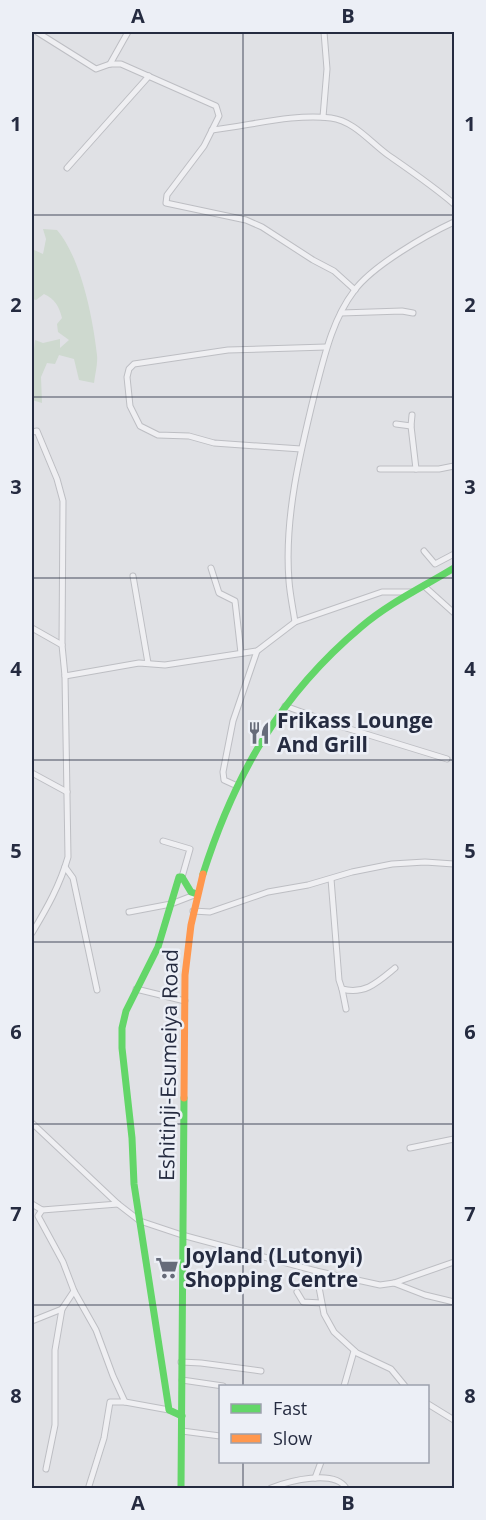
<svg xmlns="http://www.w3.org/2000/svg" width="486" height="1520" viewBox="0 0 486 1520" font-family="'Open Sans',sans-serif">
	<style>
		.green { fill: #ced9cf }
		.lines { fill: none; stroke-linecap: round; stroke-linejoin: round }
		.street-casing { stroke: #bdbec3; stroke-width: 7 }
		.street { stroke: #efeff2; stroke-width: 5 }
		.fast { stroke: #63d668; stroke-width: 7 }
		.slow { stroke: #ff974d; stroke-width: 7 }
		.grid { fill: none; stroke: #252b40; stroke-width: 1.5; stroke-opacity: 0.55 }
		.labels { text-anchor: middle; stroke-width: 5; stroke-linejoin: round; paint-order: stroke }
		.poi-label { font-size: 21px; font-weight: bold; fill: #252b40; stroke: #eceff6; text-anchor: start }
		.street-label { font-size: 21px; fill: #252b40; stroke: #eceff6 }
		.neatline { fill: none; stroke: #252b40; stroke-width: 2 }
		.grid-label { font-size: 20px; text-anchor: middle; font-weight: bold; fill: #252b40 }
	</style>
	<rect width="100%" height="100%" fill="#e0e1e5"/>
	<path class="green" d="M43,229l14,1c24,28 36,88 40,125 1,9 -2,19 -3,28l-15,-3 -5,-21 -15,-4 -4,9 -8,-1 -6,14 1,26 -10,-3v-33l3,-27 8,3 17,-4v9l9,-8 -11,-8 -1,-8 5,-6c-3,-12 -7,-19 -18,-24l-8,6 -4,-1v-50l11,5 3,-15z"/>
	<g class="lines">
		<g class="street-casing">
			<g id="street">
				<polyline points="37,32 96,69 110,64 121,64 216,106 219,116 204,146 167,195 166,203 246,220 262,227 313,260 334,271 355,290"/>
				<polyline points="110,64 128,32"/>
				<polyline points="323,117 327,69 324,32"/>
				<path d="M212,130c37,-4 82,-17 119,-12 23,3 39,24 57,37 23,16 45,31 66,49"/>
				<polyline points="67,168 149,76"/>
				<polyline points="341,313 402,311 413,313"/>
				<polyline points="412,415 411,426 416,469"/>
				<polyline points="396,424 411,426"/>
				<path d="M32,432l5,-1 20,48 6,22 -1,144 3,31 3,181c-8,28 -21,51 -36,76"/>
				<polyline points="301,449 214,443 189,436 158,435 140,426 130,406 127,377 129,369 134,364 228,350 326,347"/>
				<polyline points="380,469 439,469 454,466"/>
				<polyline points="424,551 435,564 454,554"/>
				<polyline points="211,568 219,593 235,601 241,653"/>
				<polyline points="133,576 148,663"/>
				<polyline points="424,586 454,613"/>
				<path d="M295,622c-2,-14 -5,-27 -6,-41 -5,-63 11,-128 26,-189 9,-34 17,-72 39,-101 18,-25 72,-56 100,-69"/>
				<polyline points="32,628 62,645"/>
				<polyline points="65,676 139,663 165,665 257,651"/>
				<polyline points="285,706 343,727 447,759"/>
				<polyline points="32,773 67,792"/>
				<polyline points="235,785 224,780 223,772 233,721 257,651 295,622 382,592 412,592"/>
				<polyline points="163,841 190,849 182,877"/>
				<polyline points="65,867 73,878 97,990"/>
				<path d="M331,879l8,101 3,9c23,6 36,-7 53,-21"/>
				<polyline points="193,911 210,912 268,892 308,885 352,872 392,864 425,862 454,864"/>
				<polyline points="129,912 171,904 197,894"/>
				<polyline points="136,989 185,1001"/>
				<polyline points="342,989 346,1009"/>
				<polyline points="32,1123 118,1204 140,1221 182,1235 316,1271 380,1285 394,1283 454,1262"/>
				<polyline points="410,1148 454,1139"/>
				<polyline points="32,1204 42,1210"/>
				<polyline points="316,1271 324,1314 334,1332 357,1353 391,1369 405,1386"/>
				<polyline points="394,1283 425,1295 454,1302"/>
				<polyline points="297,1292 303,1302 321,1303"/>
				<polyline points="32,1321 62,1309"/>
				<polyline points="181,1362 201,1363 261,1371"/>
				<polyline points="182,1380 223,1386"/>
				<polyline points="344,1386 354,1351"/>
				<polyline points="125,1402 169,1410"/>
				<polyline points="428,1404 454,1420"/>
				<polyline points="182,1431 220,1436"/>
				<polyline points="46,1469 55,1425 55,1350 62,1309 74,1291"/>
				<polyline points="315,1478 321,1462"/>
				<polyline points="89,1486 104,1438 110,1402 125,1402 113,1376 96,1330 74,1291 63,1262 38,1216 42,1210 118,1204"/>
				<path d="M271,1488c18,-7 63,-19 75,0"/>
			</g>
		</g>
		<use href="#street" class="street"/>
		<g class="fast">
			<path d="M203,874c32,-100 77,-179 158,-247 28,-24 62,-40 93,-59"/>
			<polyline points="182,1416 169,1410 134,1184 132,1138 122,1048 122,1028 126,1011 158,947 179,877 182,877 191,892 197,894"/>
			<polyline points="181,1488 184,1098"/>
		</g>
		<polyline class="slow" points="184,1098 185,975 191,925 203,874"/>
	</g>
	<path class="grid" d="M243,32v1354M32,215h422M32,397h422M32,578h422M32,760h422M32,942h422M32,1124h422M32,1305h422M243,1462v26"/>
	<defs>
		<g id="restaurant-bare" transform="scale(1.8)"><path d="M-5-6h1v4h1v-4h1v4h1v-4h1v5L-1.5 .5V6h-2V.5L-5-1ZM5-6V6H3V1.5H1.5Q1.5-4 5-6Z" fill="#666b7a" stroke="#eceff6" stroke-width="2.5" paint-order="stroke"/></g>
		<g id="supermarket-bare" transform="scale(1.8)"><path d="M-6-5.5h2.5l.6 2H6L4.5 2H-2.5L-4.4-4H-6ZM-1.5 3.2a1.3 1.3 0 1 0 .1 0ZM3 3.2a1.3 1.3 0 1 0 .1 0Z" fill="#666b7a" stroke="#eceff6" stroke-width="2.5" paint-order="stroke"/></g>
	</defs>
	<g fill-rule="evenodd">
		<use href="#restaurant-bare" x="259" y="733"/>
		<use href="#supermarket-bare" x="167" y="1268"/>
	</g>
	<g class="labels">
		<g class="poi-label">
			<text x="277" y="728">Frikass Lounge<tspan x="277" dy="24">And Grill</tspan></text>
			<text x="185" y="1263">Joyland (Lutonyi)<tspan x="185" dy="24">Shopping Centre</tspan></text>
		</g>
		<g class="street-label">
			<text transform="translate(169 1065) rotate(-89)" y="7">Eshitinji-Esumeiya Road</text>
		</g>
	</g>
	<rect width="486" height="1520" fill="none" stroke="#eceff6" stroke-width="66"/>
	<rect x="219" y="1385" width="210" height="78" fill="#eceff6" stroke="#9ca1ad" stroke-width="1.5"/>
	<rect x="231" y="1404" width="30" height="9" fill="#63d668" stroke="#9ca1ad" stroke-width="1.5"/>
	<text x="273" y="1415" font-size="18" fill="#252b40">Fast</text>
	<rect x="231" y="1434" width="30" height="9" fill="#ff974d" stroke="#9ca1ad" stroke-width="1.5"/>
	<text x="273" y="1445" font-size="18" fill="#252b40">Slow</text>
	<rect x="33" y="33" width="420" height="1454" class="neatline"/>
	<g class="grid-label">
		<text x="138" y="23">A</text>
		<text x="348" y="23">B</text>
		<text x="16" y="131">1</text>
		<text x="470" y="131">1</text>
		<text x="16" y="312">2</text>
		<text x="470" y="312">2</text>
		<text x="16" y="494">3</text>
		<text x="470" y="494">3</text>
		<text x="16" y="676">4</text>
		<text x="470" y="676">4</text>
		<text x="16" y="858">5</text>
		<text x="470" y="858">5</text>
		<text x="16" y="1039">6</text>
		<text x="470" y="1039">6</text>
		<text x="16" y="1221">7</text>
		<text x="470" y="1221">7</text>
		<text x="16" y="1403">8</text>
		<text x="470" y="1403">8</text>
		<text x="138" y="1510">A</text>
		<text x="348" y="1510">B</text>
	</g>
</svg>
